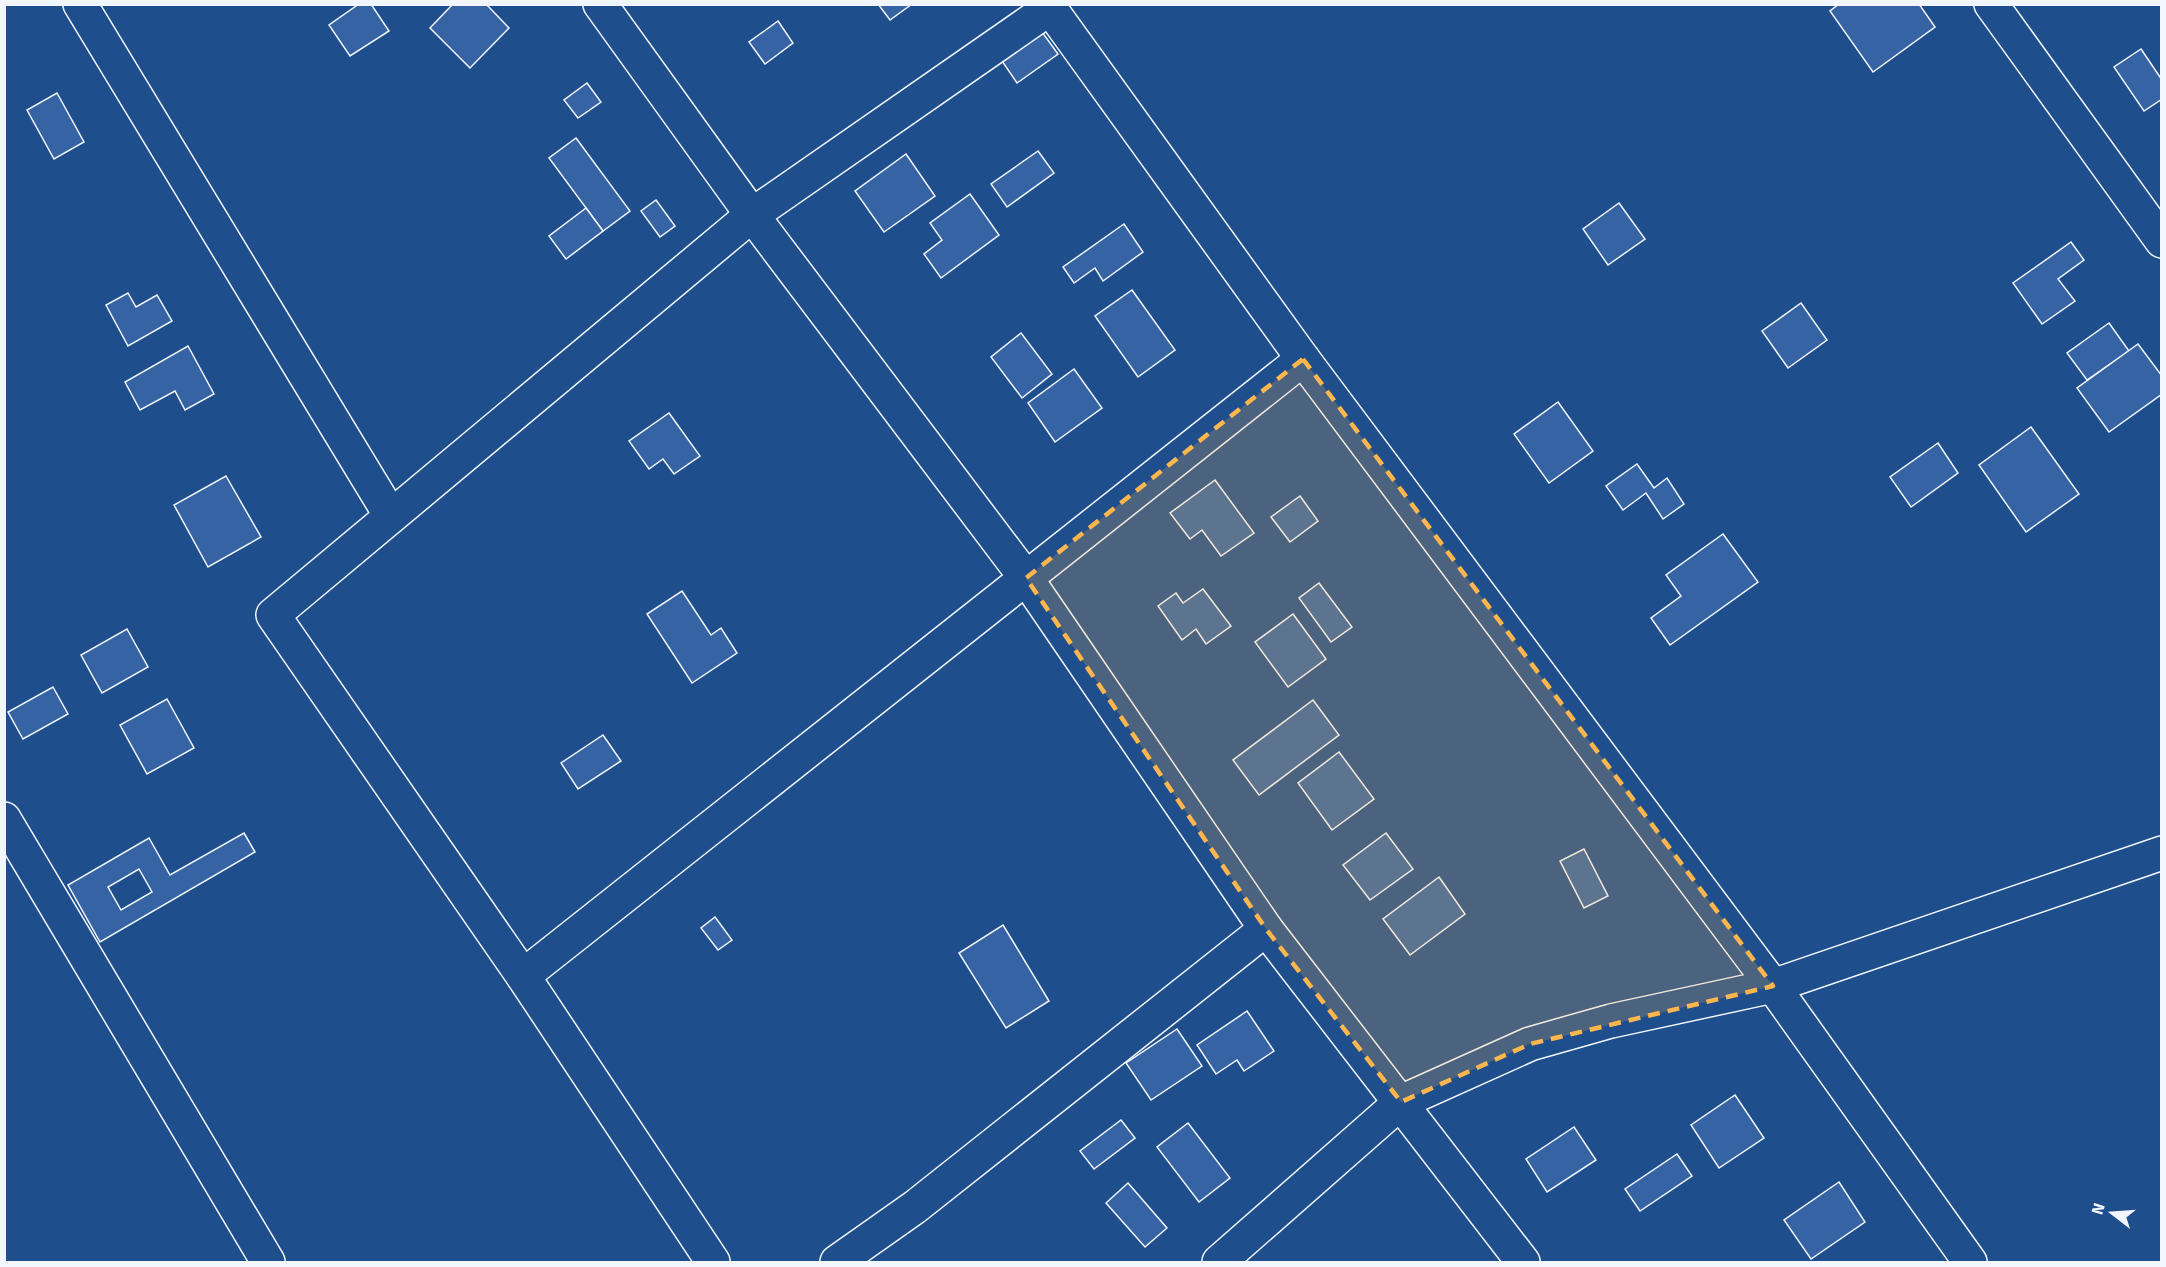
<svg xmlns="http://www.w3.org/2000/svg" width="2166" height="1267" viewBox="0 0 2166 1267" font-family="Signika,sans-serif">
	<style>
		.building { fill: #3563a3; stroke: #f2f6ff; stroke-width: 1.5; fill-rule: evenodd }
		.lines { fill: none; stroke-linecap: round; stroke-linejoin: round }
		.minor-casing { stroke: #f2f6ff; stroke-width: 36 }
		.minor { stroke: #1f4e8c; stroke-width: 33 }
		.marked { fill: #ffb74d; fill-opacity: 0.2; stroke: #ffb74d; stroke-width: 4.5; stroke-dasharray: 12 8; stroke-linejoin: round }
	</style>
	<rect width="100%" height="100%" fill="#1f4e8c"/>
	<g class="building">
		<polygon points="359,4 371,4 389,31 350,56 329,25"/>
		<polygon points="453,4 486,4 509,28 470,68 430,28"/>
		<polygon points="878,4 912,4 890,20"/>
		<polygon points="1839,4 1919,4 1935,27 1873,72 1830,11"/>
		<polygon points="778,21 793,43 765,64 749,42"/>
		<polygon points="1042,32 1058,54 1017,83 1002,61"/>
		<polygon points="2141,49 2162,80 2162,99 2144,111 2114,67"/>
		<polygon points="587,83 601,102 578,118 564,100"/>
		<polygon points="57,93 84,142 54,159 27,110"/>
		<polygon points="576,138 630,211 603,231 549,158"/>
		<polygon points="1038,151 1054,173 1007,207 991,184"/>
		<polygon points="906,154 935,196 884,232 855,191"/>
		<polygon points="970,194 999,235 941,278 924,254 942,240 930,223"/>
		<polygon points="656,200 675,226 660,237 641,211"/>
		<polygon points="1619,203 1645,239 1608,265 1583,229"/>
		<polygon points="586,208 603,231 566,259 549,236"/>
		<polygon points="1124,224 1143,252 1103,281 1095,268 1074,283 1063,267"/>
		<polygon points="2071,242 2084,260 2058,279 2075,301 2042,324 2013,283"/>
		<polygon points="1132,290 1175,350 1138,377 1095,316"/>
		<polygon points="128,293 136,307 157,295 172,321 128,346 106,305"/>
		<polygon points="1801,303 1827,340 1788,368 1762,331"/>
		<polygon points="2109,323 2129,351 2087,380 2067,353"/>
		<polygon points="1021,333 1052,374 1022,398 991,357"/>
		<polygon points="2138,344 2162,376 2162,394 2109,432 2077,388"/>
		<polygon points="188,346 214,394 185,410 175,391 140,410 125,382"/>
		<polygon points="1074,369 1102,408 1055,442 1028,403"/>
		<polygon points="1558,402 1593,451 1549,483 1514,434"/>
		<polygon points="669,413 700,456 674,474 663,459 649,469 629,441"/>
		<polygon points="2031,427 2079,494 2026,532 1979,465"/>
		<polygon points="1938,443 1958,473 1911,507 1890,477"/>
		<polygon points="1637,464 1654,488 1667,478 1684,504 1663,519 1646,493 1623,510 1606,486"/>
		<polygon points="226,476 261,537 208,567 174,505"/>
		<polygon points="1215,480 1254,533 1221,556 1202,530 1190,539 1170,513"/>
		<polygon points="1300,496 1318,521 1290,542 1271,517"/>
		<polygon points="1723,534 1758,582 1670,645 1651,618 1681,596 1666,575"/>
		<polygon points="1319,583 1352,627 1331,642 1299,598"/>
		<polygon points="1203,589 1231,626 1206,644 1196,629 1182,640 1158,606 1176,593 1183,603"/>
		<polygon points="682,591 711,635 721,628 737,653 692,683 647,614"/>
		<polygon points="1293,614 1326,659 1288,687 1255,642"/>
		<polygon points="127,629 148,667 102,693 81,655"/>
		<polygon points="53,687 68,714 23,739 8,712"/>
		<polygon points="167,699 194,748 147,774 120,725"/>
		<polygon points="1313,700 1339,735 1259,795 1233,760"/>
		<polygon points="603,735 621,761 578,789 561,763"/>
		<polygon points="1339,752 1374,799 1332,830 1298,783"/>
		<path d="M244,833l11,19 -155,90 -32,-57 81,-47 21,37zM139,869l13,23 -31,18 -13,-23z"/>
		<polygon points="1386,833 1413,869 1370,900 1343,865"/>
		<polygon points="1584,849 1608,896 1584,908 1560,861"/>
		<polygon points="1439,877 1465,914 1410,955 1383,919"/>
		<polygon points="715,917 732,940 718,950 701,928"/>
		<polygon points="1003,925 1049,1001 1006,1028 959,953"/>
		<polygon points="1247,1011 1274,1051 1244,1071 1237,1060 1216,1074 1197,1045"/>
		<polygon points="1177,1029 1202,1066 1151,1100 1126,1063"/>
		<polygon points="1735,1095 1764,1138 1719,1168 1691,1125"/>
		<polygon points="1121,1120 1135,1138 1094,1169 1080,1151"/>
		<polygon points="1188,1123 1230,1178 1199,1202 1157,1147"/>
		<polygon points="1574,1127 1596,1160 1547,1192 1526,1159"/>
		<polygon points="1677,1154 1692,1176 1640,1211 1625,1189"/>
		<polygon points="1839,1182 1865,1222 1811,1259 1784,1220"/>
		<polygon points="1128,1183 1167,1228 1145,1247 1106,1203"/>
	</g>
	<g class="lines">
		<g class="minor-casing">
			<g id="minor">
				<polyline points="80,4 391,516"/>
				<polyline points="600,4 752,215 1026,578 1266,929 1523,1262"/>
				<polyline points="1047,4 1303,359 1773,986 1970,1262"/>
				<polyline points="1991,4 2162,241"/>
				<polyline points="4,819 268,1262"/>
				<polyline points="523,976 1303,359"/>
				<polyline points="713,1262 523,976 273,615 752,215 1050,8"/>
				<polyline points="837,1262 915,1207 1266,929"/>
				<polyline points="1219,1262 1401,1102 1530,1044 1611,1021 1773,986 2162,853"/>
			</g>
		</g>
		<use href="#minor" class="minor"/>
	</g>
	<path class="marked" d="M1303,359l470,627 -243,58 -129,58 -135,-173 -240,-351z"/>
	<rect width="2166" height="1267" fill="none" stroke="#f2f6ff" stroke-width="12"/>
	<g transform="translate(2112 1213) rotate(287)" stroke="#1f4e8c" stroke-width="4.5" paint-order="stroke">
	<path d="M0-4.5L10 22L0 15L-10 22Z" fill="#f2f6ff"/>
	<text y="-9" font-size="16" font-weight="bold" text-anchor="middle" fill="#f2f6ff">N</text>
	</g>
</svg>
